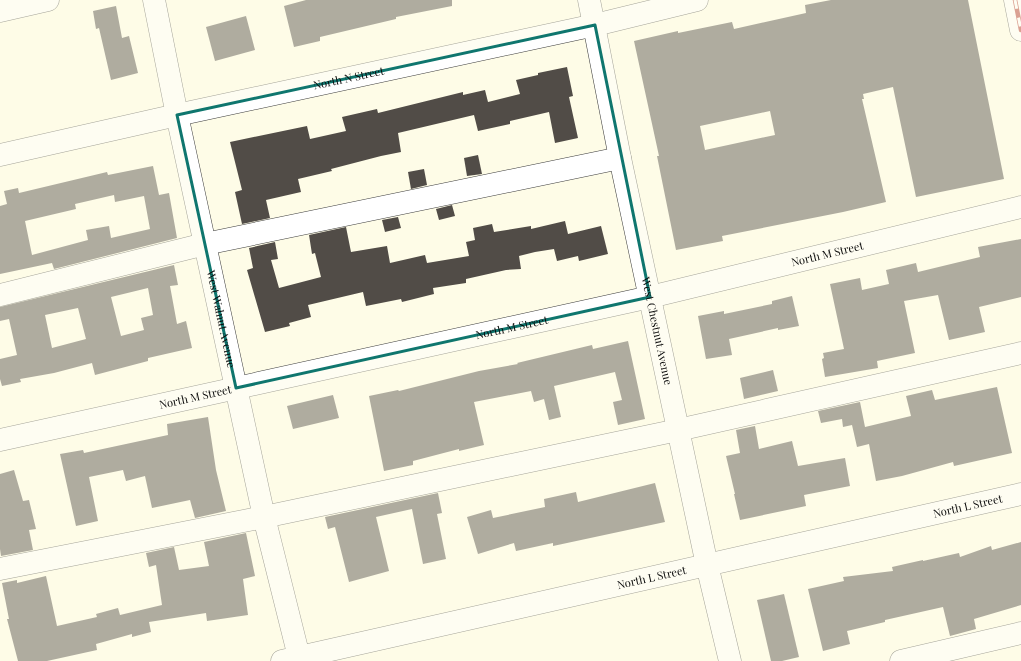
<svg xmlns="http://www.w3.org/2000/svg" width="1021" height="661" viewBox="0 0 1021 661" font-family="'Playfair Display',serif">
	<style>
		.building { fill: #514c47; fill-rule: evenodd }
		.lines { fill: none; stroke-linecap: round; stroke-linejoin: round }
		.minor-casing { stroke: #3c3c3c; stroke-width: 23 }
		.minor { stroke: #fff; stroke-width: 22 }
		.rail-casing { stroke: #b0332b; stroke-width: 4.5 }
		.rail { stroke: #fff; stroke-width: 3; stroke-dasharray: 9; stroke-linecap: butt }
		.marked { fill: none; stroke: #0f766e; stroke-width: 3; stroke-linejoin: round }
		.labels { text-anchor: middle; stroke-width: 4; stroke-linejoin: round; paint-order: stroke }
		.street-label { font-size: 11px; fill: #090909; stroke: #fff }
	</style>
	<rect width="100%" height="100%" fill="#fefce7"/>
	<g class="building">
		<polygon points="306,0 452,0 452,6 396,17 396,19 320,37 320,41 294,47 284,6"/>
		<path d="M831,0h137l36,179 -88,18 -23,-110 -30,7 1,5h-2l24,103 -43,10 -121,24 1,5 -47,9 -19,-94h2l-25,-115 44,-10v2l54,-11 2,7 72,-16 -1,-8zM770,111l5,24 -70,15 -5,-24z"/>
		<polygon points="116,6 122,38 129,36 138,73 111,80 99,28 96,29 93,11"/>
		<polygon points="246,16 255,50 215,61 206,27"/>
		<polygon points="567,67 573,96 569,97 578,138 555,143 549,112 510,121 510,124 478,131 474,115 398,133 401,152 381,156 331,169 332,171 298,179 301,192 266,200 270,218 242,224 235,192 242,190 230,142 307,126 310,139 346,131 342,117 377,109 378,113 463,92 463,95 485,90 488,102 520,94 516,80 538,75 538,73"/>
		<polygon points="478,155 482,174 467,176 464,158"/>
		<path d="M153,166l6,29 10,-2 8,45 -123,31 -2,-6 -52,11v-68l7,-2 -3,-13 14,-3 1,5 88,-21 1,3zM114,195l1,7 29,-6 6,33 -39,9 -2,-12 -23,4 2,10 -56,15 -7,-34 51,-12 -1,-5z"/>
		<polygon points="424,169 427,185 411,189 408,172"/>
		<polygon points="452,205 455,216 439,220 436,209"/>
		<polygon points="398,217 401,228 385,232 382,220"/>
		<polygon points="565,221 568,234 601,226 608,254 579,261 578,256 557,261 554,249 535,252 519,256 521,269 506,270 466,279 466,283 433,288 434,294 402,302 401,299 366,306 363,292 308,305 311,317 289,323 290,326 265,332 247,270 253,268 249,248 275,242 278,259 271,260 279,288 321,277 315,253 312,254 309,235 346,227 351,252 387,246 390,263 425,255 427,263 469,256 466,242 475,240 473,228 492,224 494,232 531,226 531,229"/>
		<polygon points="1021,239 1021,297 979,307 985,332 949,340 938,295 904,301 915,353 877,361 878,368 825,377 822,359 824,358 823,353 844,349 830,284 860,278 862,290 889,284 886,270 916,263 918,272 980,257 978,247"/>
		<path d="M174,265l4,20 -8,1 7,38 9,-3 6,27 -44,10v3l-53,14 -3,-12 -38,10 -34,6 1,3 -19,4 -2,-7v-20l17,-4 -8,-36 -9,2v-14zM148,288l5,27 -12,3 3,12 -23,6 -10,-39zM78,308l8,31 -34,9 -7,-33z"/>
		<polygon points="792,296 799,326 778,330 778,328 729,339 732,355 706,359 698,316 724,311 724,314 772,304 772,301"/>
		<polygon points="628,341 645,419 618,425 613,402 622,400 615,372 554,386 561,417 549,420 544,399 534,402 531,391 474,402 484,445 459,451 459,449 413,461 413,465 384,471 369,396 398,390 399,391 479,371 518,364 517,363 592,345 593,349"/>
		<polygon points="773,370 778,391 744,399 740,378"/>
		<polygon points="997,387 1012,453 954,466 953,462 902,476 876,481 869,444 857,447 852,425 843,427 842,419 821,423 818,411 860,402 865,427 911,416 906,396 932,390 935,400"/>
		<polygon points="333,395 339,418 293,429 287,406"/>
		<polygon points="208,417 216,470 226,511 195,518 190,500 152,508 145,476 126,481 123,470 89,477 98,521 76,526 60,454 83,450 84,453 168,435 167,424"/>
		<polygon points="755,426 759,449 792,441 798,466 845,458 850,486 804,495 806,506 740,520 734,494 735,494 726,456 740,453 736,430"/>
		<polygon points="14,470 23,501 29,500 36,529 29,530 33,550 1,556 0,549 0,474"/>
		<polygon points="655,483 665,522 553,546 553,543 516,551 514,543 478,554 467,517 491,510 493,518 545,507 544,499 576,492 578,502"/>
		<polygon points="438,493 442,513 437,514 446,559 423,564 412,509 376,517 389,571 349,582 335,527 328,529 325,517"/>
		<polygon points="246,533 255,576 243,579 248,615 207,621 206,613 149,622 151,632 132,637 132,634 96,644 97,650 47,661 18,661 7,619 9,619 2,583 17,580 17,583 46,576 57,626 97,617 96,614 118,608 120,615 162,605 156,565 149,567 146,553 174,547 179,570 209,566 204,542"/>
		<polygon points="1021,542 1021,605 974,619 976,629 950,636 943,607 885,620 885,622 847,631 850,644 823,651 808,589 844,581 843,577 893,571 892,567 923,560 923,561 959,553 960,557 991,546 992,550"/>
		<polygon points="784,594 799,657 782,661 771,661 757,600"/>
	</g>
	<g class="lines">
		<g class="minor-casing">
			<g id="minor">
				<path id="s1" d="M154,0l23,115 87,402 36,144"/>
				<path id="s2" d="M589,0l31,158 87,407 23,96"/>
				<polyline points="1015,0 1021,30"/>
				<polyline points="0,11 48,0"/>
				<path id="s3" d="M0,155l177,-40 418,-90 102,-25"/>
				<polyline points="0,295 205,244 620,158"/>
				<path id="s4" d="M0,440l650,-143 371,-90"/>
				<polyline points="0,569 264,517 678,430 1021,353"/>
				<path id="s5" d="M282,661l739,-167"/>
				<polyline points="901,661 1021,633"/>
			</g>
		</g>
		<use href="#minor" class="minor"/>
		<g class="rail-casing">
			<polyline id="rail" points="1015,0 1021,30"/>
		</g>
		<use href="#rail" class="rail"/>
	</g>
	<path d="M0 0H1021V661H0ZM595,25l55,272 -414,91 -59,-273z" fill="#fefce7" fill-opacity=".55" fill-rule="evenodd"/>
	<path class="marked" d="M595,25l55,272 -414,91 -59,-273z"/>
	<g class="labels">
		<g class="street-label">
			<text dy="4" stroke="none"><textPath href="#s3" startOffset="357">North N Street</textPath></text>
			<text dy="4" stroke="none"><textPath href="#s4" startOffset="848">North M Street</textPath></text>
			<text dy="4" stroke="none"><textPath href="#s1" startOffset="326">West Walnut Avenue</textPath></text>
			<text dy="4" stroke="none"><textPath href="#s4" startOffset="524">North M Street</textPath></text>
			<text dy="4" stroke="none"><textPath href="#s2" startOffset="338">West Chestnut Avenue</textPath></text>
			<text dy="4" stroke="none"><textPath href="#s4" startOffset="200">North M Street</textPath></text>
			<text dy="4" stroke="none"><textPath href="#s5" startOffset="703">North L Street</textPath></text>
			<text dy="4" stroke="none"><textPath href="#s5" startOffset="379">North L Street</textPath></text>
		</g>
	</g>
</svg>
